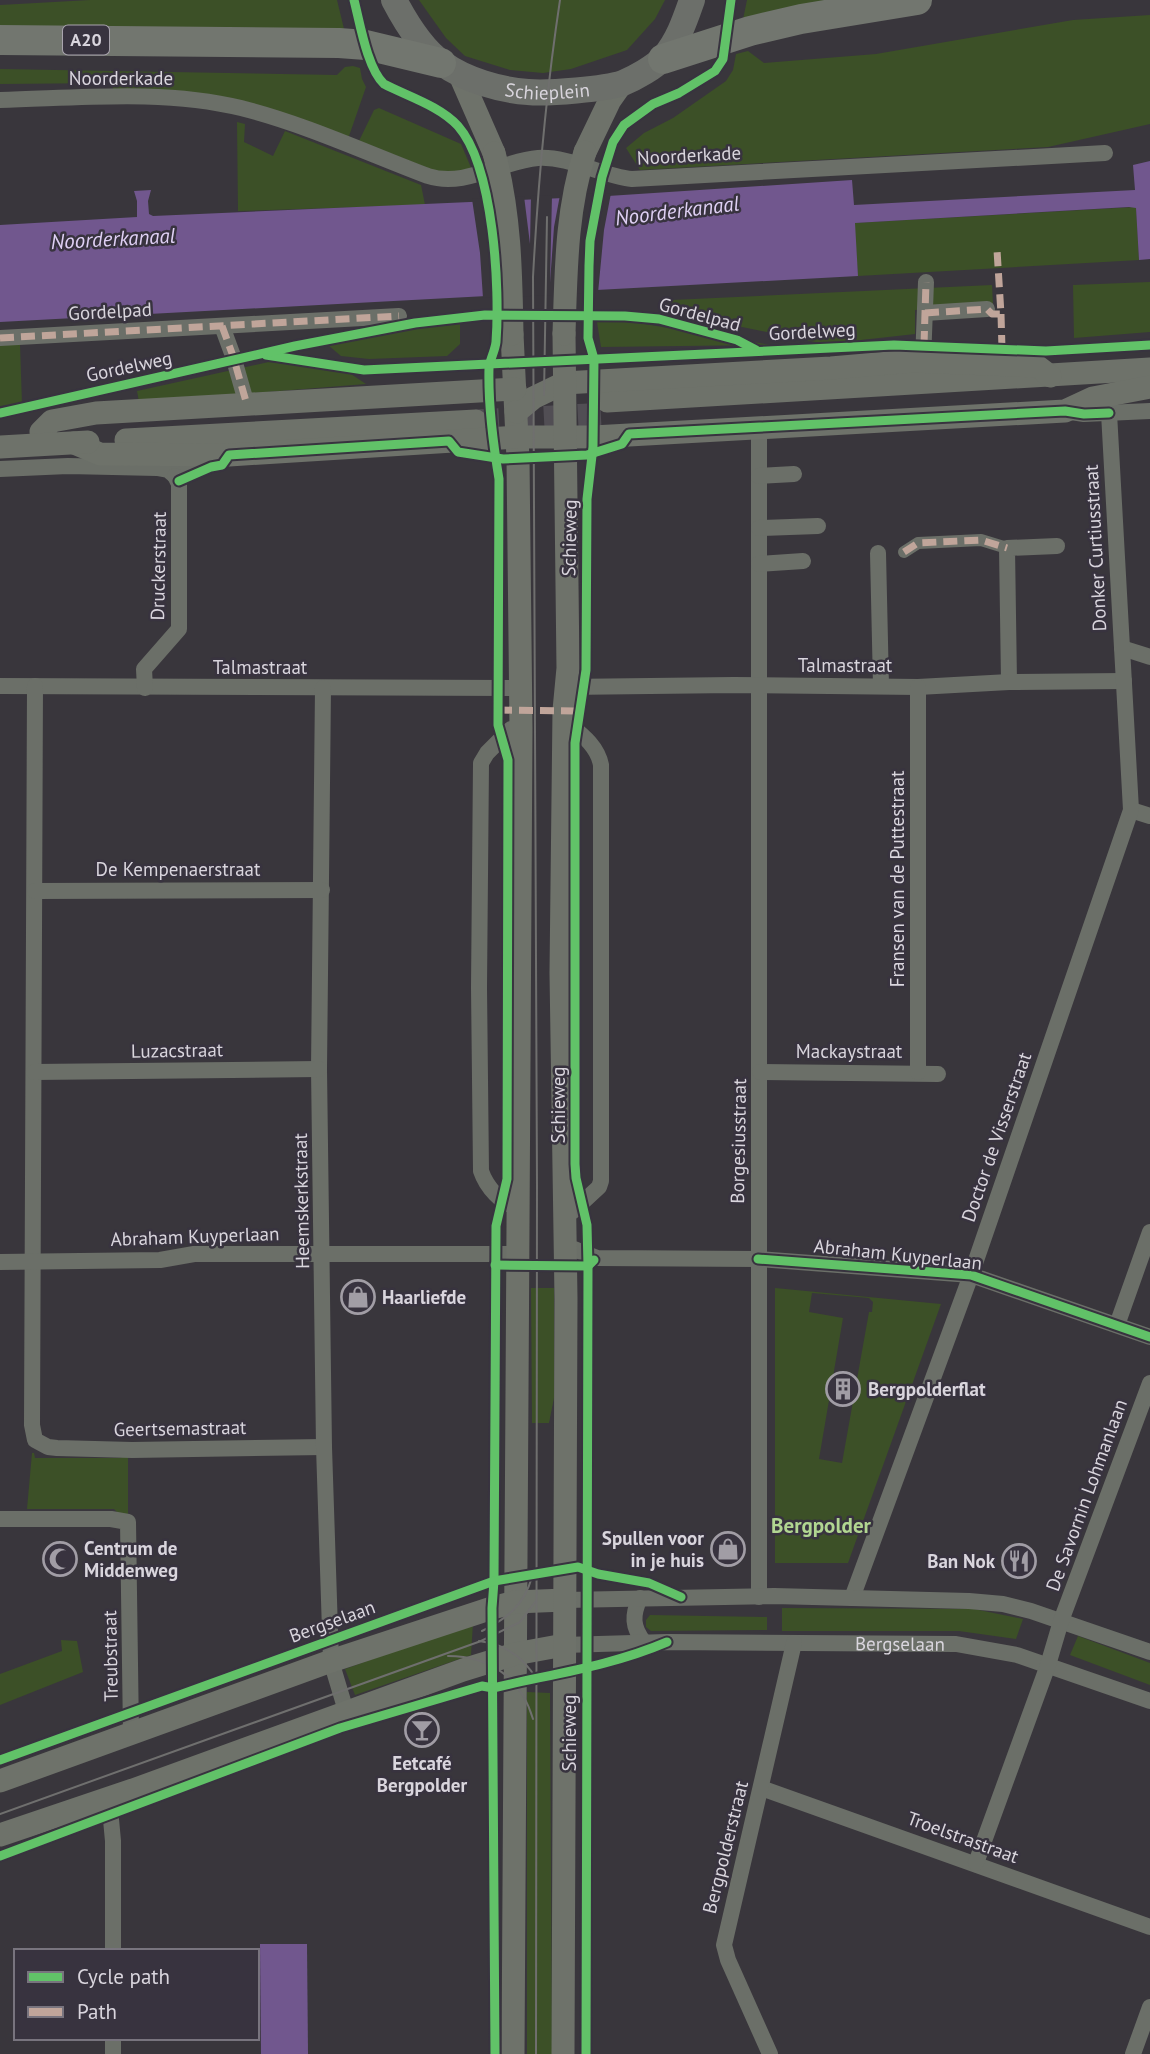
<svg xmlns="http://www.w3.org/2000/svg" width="1150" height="2054" viewBox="0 0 1150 2054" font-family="'PT Sans',sans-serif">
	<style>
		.green { fill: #3c5027; fill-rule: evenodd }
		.water { fill: #71578e }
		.pier { fill: #39363c }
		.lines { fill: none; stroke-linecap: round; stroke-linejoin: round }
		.secondary-tunnel { stroke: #514e54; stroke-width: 23; stroke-dasharray: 23 11; stroke-linecap: butt }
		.pedestrian { stroke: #6b6f68; stroke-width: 12 }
		.minor { stroke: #6b6f68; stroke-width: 16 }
		.secondary { stroke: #6e726a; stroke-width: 23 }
		.primary { stroke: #6c6f6a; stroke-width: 26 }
		.motorway { stroke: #72766f; stroke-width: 30 }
		.tram { stroke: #6f6f6e; stroke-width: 2 }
		.secondary-bridge { stroke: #6e726a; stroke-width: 23 }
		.quiet { stroke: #c0a59a; stroke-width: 7; stroke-dasharray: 14 7; stroke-linecap: butt }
		.cycleway-casing { stroke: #38333f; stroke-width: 13 }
		.cycleway { stroke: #61c268; stroke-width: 9 }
		.labels { text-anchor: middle; stroke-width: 5; stroke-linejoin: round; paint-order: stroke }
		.shield { fill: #38333f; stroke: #a9a4ae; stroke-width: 2 }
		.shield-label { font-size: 18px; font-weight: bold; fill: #d9d5dd }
		.street-label { font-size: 19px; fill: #d9d5dd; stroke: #38333f }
		.poi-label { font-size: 19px; font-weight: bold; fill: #d9d5dd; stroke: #38333f; text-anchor: start }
		.water-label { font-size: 21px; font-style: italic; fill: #dfd0f4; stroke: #38333f }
		.neighbourhood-label { font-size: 21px; font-weight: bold; fill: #b1d691; stroke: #38333f }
	</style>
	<rect width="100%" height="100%" fill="#39363c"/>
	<g class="green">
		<polygon points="90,0 337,0 345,33 0,32 0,5"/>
		<polygon points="419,0 665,0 655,19 627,50 571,69 543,73 510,70 465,56 446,38"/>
		<polygon points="747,0 859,0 741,29"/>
		<polygon points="1150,15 1150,124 1048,147 640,170 626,148 644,133 673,118 726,81 733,70 736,54 748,51 764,63 876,54 1073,20"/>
		<polygon points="353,66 360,68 362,79 366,87 348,139 272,110 113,89 112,83 0,84 0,69 337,75 345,67"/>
		<polygon points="379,108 461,144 475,177 453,178 359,141 374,110"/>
		<polygon points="237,122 245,124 244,142 273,156 285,131 421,185 425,205 238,211"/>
		<polygon points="1136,207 1139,260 858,276 854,223"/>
		<polygon points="1150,282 1150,332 1074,338 1073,285"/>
		<polygon points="992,285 993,305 915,310 915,334 825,344 659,310 672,300"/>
		<polygon points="596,316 771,345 601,347"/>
		<polygon points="460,321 460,344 447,356 369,359 341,356 328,345"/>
		<polygon points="20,344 22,404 0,406 0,345"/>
		<polygon points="269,362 345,370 366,384 139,402 137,391"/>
		<polygon points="531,1288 554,1288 554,1398 549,1423 532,1423"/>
		<path d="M775,1288l166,16 -93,259h-73zM812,1293l57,5 4,4 -1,10h-3l-27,151 -23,-4 24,-141 -34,-6z"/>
		<polygon points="32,1453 34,1453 35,1458 121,1458 123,1453 128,1453 128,1514 119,1514 114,1509 27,1509"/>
		<polygon points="782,1608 974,1609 1023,1619 1016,1639 959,1631 782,1631"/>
		<polygon points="650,1615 767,1617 767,1630 651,1631 646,1627 646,1620"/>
		<polygon points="473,1623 471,1655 355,1695 345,1669"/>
		<polygon points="1078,1636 1150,1663 1150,1685 1070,1655"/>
		<polygon points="61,1640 77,1641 83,1672 0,1705 0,1674 62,1651"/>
		<polygon points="527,1692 550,1693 552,2054 527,2054"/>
	</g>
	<g class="water">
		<polygon points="1150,161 1150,259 1139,260 1136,208 1129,207 855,223 858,276 0,322 0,225 137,217 137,201 134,191 151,190 148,201 149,214 153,216 608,196 852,180 854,205 1135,190 1133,165"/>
		<polygon points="260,1944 307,1944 308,2054 261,2054"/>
	</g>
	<polygon class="pier" points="611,193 604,230 598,293 483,298 480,253 472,199 524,196 530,244 531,196 552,195 550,283 554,227 560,195"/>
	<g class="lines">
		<polyline class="secondary-tunnel" points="476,421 608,414"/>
		<polyline class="pedestrian" points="904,552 918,543 981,540 1007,548"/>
		<g class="minor">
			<path d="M0,100c79,-2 163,-11 241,8 64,16 126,45 187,68 37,12 73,-15 110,-18 32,-2 63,18 94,21l473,-26"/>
			<polyline points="925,313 987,309"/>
			<polyline points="222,326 233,356 247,405"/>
			<polyline points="0,338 399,316"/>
			<polyline points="923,361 926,282"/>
			<polyline points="1065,411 1084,414 1150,411"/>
			<polyline points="759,427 759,1597"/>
			<polyline points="0,469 68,466 157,468 168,470 175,476 197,461 198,455"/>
			<polyline points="759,476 794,474"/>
			<polyline points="759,528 818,526"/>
			<polyline points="878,553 881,686"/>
			<polyline points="759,564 803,561"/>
			<polyline points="1122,648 1150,657"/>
			<polyline points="1009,682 1007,548 1057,546"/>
			<polyline points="0,686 520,688"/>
			<polyline points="35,686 32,1425 35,1440 48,1447 57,1448 132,1450 324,1447"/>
			<polyline points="566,687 734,685 918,687 1009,682 1124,681"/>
			<polyline points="145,688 144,669 179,629 179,484 175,476"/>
			<polyline points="323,688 319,1069 324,1447 331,1661 346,1711"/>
			<path d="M563,726h8c13,10 27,22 30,39v416l-2,6 -27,25h-8"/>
			<polyline points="1131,810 1150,816"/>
			<polyline points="35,891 322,890"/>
			<polyline points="34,1072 319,1069"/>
			<polyline points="760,1072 938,1074"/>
			<polyline points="918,1072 918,687"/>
			<path d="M519,1207c-17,-1 -33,-21 -38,-36l-2,-184 2,-224 6,-10 24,-24h10"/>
			<polyline points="565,1249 574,1249 597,1258 758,1259 971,1275 1150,1337"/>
			<polyline points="0,1262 160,1260 194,1254 517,1254"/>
			<polyline points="1117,1325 1150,1232"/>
			<polyline points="0,1519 111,1519 128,1522 131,1734"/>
			<path d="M640,1598c-8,17 -8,29 4,44"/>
			<polyline points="852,1598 971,1275 1131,810 1109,413"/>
			<polyline points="565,1600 774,1596 969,1601 1003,1604 1031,1611 1150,1652"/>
			<path id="s1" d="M564,1645l103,-3 289,2 61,11 133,46"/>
			<polyline points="761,1788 1150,1927"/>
			<polyline points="109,1798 113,1841 113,1951"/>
			<polyline points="976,1863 1048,1665 1061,1621 1150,1383"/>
			<polyline points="113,2054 113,2038"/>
			<polyline points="770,2054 728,1960 724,1945 794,1643"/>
			<polyline points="1133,2054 1150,2007"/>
		</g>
		<g class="secondary">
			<polyline points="459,73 494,153"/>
			<polyline points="585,152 610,100 622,83"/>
			<polyline points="512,334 518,459 521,729 513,2054"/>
			<polyline points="607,401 1150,369"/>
			<polyline points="516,412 533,398 564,383 831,368 913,361 1037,366 1050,376"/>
			<polyline points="41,432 52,421 96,413 515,389"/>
			<polyline points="126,440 476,421"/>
			<polyline points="74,443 100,454 229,455 517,437 593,437 1065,411 1093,398 1150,387"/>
			<polyline points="0,447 88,442"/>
			<polyline points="0,1781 331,1661 492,1608 515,1602 565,1600"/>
			<polyline points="0,1835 133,1790 463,1670 515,1654 564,1645"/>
			<polyline points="563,2054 566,1298 561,973 564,710 568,668 564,334"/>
		</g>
		<path class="primary" id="s2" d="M394,0c11,21 28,49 48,63 23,17 58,27 86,29 19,2 78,-3 95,-9 12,-5 32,-16 41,-26 14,-16 21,-37 28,-57"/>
		<g class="motorway">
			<polyline points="0,40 339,43 366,45 441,63"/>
			<polyline points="663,59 750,31 801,19 917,0"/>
		</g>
		<g class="tram">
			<polyline points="544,395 547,217"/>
			<path d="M482,1631c26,-13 42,-26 50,-54"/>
			<path d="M479,1641c26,3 45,16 58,39"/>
			<path d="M448,1656c42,0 73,22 85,63"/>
			<polyline points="0,1814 481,1641 520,1622 536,1601"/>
			<path d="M536,2054l1,-868 -4,-909c5,-93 13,-185 27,-277"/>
		</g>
		<g class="secondary-bridge">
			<path d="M494,153c16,59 17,120 18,181"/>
			<path d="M564,334c2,-61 2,-124 21,-182"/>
		</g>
		<g class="quiet">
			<polyline points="925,313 987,309 992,314 1001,314 997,250"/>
			<polyline points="1001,314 1002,349"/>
			<polyline points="222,326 233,356 247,405"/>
			<polyline points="0,338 399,316"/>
			<polyline points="924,345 926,282"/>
			<polyline points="904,552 918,543 981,540 1007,548"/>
			<polyline points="498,710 581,711"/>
		</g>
		<g class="cycleway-casing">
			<g id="cycleway">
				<path d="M354,0c6,23 13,68 30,84 23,12 56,22 74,42 36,41 42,163 38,216 -1,9 -6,17 -7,26 -1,37 4,75 10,111l-1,246 10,35 -1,419 -11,47 -2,355 -2,27 3,446"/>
				<polyline points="266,355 364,370 894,345 1046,351 1150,345"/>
				<polyline points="0,413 295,346 415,323 485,315 625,316 659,319 737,340 756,350"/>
				<polyline points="179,481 211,467 222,465 229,455 449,441 458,452 503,459 587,455 622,444 629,434 1065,411 1084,414 1109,413"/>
				<polyline points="758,1259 971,1275 1150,1337"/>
				<polyline points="495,1265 588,1266 594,1260"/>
				<polyline points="0,1760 494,1581 578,1567 598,1574 649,1583 681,1597"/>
				<path d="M0,1856l340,-128 142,-42 11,2c59,-14 118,-22 174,-46"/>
				<polyline points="586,2054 588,1266 587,1225 576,1178 575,1164 575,743 586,670 587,499 593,447 594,359 588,338 589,266 590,241 602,177 613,142 624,125 653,104 679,93 715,71 723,59 731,0"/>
			</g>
		</g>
		<use href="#cycleway" class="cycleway"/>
	</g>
	<defs>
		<g id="shop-ring" transform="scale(1.75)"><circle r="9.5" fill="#38333f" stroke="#a19da5" stroke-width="1.5"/><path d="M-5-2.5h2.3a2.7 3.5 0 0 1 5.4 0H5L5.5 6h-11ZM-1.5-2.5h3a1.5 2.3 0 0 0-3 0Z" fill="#a19da5"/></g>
		<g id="building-ring" transform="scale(1.75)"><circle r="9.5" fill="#38333f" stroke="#a19da5" stroke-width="1.5"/><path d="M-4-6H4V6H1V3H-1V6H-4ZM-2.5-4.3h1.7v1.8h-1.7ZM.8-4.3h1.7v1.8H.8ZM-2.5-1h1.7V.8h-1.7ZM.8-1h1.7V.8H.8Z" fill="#a19da5"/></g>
		<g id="mosque-ring" transform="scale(1.75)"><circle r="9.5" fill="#38333f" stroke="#a19da5" stroke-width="1.5"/><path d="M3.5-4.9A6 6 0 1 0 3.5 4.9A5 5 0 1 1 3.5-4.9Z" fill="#a19da5"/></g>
		<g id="restaurant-ring" transform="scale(1.75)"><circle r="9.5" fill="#38333f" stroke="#a19da5" stroke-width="1.5"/><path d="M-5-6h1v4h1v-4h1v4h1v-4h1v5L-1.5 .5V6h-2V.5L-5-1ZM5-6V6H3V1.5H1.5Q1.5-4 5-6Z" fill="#a19da5"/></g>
		<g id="bar-ring" transform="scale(1.75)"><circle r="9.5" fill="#38333f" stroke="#a19da5" stroke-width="1.5"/><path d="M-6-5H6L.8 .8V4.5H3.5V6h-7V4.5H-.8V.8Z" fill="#a19da5"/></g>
	</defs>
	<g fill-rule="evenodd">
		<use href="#shop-ring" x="358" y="1297"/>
		<use href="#building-ring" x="843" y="1389"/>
		<use href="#shop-ring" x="728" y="1549"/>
		<use href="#mosque-ring" x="60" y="1559"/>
		<use href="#restaurant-ring" x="1019" y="1561"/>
		<use href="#bar-ring" x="422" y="1730"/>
	</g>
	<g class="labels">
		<rect class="shield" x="63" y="25.5" width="46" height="29" rx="5"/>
		<g class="shield-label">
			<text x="86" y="46">A20</text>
		</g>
		<g class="street-label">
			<text x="121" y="85">Noorderkade</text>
			<text dy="7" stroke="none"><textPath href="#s2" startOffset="191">Schieplein</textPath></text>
			<text transform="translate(689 155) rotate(-3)" y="7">Noorderkade</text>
			<text transform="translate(110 311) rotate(-3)" y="7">Gordelpad</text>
			<text transform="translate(700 314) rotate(15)" y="7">Gordelpad</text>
			<text transform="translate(812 331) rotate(-3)" y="7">Gordelweg</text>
			<text transform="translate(129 366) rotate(-12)" y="7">Gordelweg</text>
			<text transform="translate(569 538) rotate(-89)" y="7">Schieweg</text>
			<text transform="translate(1095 548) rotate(-93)" y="7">Donker Curtiusstraat</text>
			<text transform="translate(158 566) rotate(-89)" y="7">Druckerstraat</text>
			<text x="845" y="672">Talmastraat</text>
			<text x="260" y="674">Talmastraat</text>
			<text x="178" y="876">De Kempenaerstraat</text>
			<text transform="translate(897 879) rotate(-90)" y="7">Fransen van de Puttestraat</text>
			<text transform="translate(177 1050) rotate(-1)" y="7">Luzacstraat</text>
			<text x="849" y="1058">Mackaystraat</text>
			<text transform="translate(558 1105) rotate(-90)" y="7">Schieweg</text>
			<text transform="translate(996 1137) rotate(-71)" y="7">Doctor de Visserstraat</text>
			<text transform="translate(738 1141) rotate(-89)" y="7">Borgesiusstraat</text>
			<text transform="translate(301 1201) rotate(-91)" y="7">Heemskerkstraat</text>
			<text transform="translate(195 1236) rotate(-2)" y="7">Abraham Kuyperlaan</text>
			<text transform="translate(898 1254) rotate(6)" y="7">Abraham Kuyperlaan</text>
			<text transform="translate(180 1428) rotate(-1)" y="7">Geertsemastraat</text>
			<text transform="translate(1086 1495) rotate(-70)" y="7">De Savornin Lohmanlaan</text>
			<text transform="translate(332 1621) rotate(-20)" y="7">Bergselaan</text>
			<text dy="7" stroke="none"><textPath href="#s1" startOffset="336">Bergselaan</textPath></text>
			<text transform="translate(110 1656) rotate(-91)" y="7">Treubstraat</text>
			<text transform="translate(569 1733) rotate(-90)" y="7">Schieweg</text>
			<text transform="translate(963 1837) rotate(20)" y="7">Troelstrastraat</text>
			<text transform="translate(725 1847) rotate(-76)" y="7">Bergpolderstraat</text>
		</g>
		<g class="poi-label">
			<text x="382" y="1304">Haarliefde</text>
			<text x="868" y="1396">Bergpolderflat</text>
			<text x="704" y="1545" text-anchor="end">Spullen voor<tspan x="704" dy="22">in je huis</tspan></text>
			<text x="84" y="1555">Centrum de<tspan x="84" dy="22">Middenweg</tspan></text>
			<text x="995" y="1568" text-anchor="end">Ban Nok</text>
			<text x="422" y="1770" text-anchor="middle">Eetcafé<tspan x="422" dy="22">Bergpolder</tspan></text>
		</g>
		<g class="water-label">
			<text transform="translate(677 211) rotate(-7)" y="7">Noorderkanaal</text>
			<text transform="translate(113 239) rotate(-3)" y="7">Noorderkanaal</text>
		</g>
		<g class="neighbourhood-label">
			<text x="821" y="1533">Bergpolder</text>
		</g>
	</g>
	<rect x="14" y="1949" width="245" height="91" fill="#38333f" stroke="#78747e" stroke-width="2"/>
	<rect x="28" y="1972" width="35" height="10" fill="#61c268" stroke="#78747e" stroke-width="2"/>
	<text x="77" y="1984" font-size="21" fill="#d9d5dd">Cycle path</text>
	<rect x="28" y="2007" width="35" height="10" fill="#c0a59a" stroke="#78747e" stroke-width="2"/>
	<text x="77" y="2019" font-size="21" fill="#d9d5dd">Path</text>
</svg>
